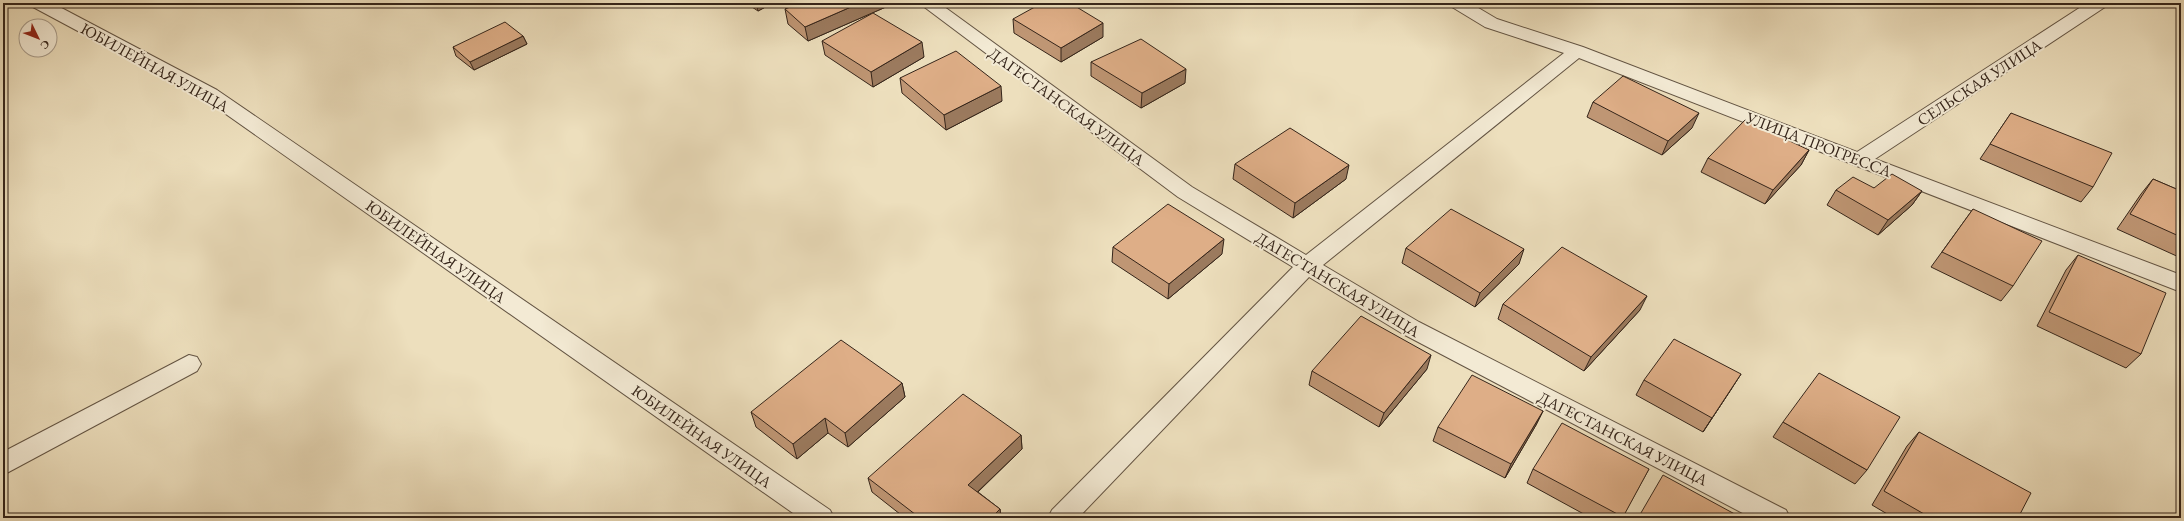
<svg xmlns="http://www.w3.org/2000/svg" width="2184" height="521" viewBox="0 0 2184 521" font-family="'EB Garamond',serif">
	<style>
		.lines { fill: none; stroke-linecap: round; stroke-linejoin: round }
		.minor-casing { stroke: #635443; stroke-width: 2 }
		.tertiary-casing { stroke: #635443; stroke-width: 2 }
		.minor { fill: #f3ead4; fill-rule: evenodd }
		.tertiary { fill: #f3ead4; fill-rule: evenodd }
		.wall { fill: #bf9674; stroke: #35251a }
		.shaded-wall { fill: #9b7a5e; stroke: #35251a }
		.building { fill: #deae87; stroke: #35251a }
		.labels { text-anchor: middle; stroke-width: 4; stroke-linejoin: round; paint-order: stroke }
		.street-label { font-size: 16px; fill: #35251a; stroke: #f3ead4 }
	</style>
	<rect width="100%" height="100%" fill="#eddfbd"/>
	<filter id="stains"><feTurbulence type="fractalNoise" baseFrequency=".005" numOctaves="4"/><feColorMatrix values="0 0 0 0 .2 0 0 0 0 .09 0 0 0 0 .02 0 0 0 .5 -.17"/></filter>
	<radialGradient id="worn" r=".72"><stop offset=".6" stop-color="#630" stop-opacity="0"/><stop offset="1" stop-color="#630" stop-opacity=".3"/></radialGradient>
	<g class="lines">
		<g class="minor-casing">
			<g id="minor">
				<polygon points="919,3 939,3 1192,187 1306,255 1564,53 1485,27 1452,7 1449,3 1470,3 1497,19 1583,47 1857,152 2087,3 2108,3 2105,7 1875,159 2181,275 2181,292 1579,58 1323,265 1419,322 1786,510 1790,518 1752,518 1403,334 1309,277 1078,518 1048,518 1052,510 1293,267 1178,197"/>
				<polygon points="189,355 197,357 201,364 197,371 3,475 3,452"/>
			</g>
		</g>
		<g class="tertiary-casing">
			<polygon id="tertiary" points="30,3 52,3 217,90 830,510 834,518 800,518 203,98 33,7"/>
		</g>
		<use href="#minor" class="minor"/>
		<use href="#tertiary" class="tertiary"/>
	</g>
	<g class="wall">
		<polygon points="746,3 773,3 758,11"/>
		<polygon points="801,3 895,3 808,41 788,24 785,9"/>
		<polygon points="1013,19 1103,37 1061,62 1014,33"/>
		<polygon points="523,36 527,44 474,70 456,56 453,47"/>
		<polygon points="822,41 924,57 873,87 825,55"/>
		<polygon points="1091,62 1185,83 1141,108 1091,76"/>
		<polygon points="900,78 1002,101 946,130 902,93"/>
		<polygon points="1593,102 1692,128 1662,155 1587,117"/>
		<polygon points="2011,113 2093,187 2081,202 1980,159"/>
		<polygon points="1809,150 1801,165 1765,204 1701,172 1708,158"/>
		<polygon points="1235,164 1346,179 1293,218 1233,179"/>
		<polygon points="2153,179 2181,191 2181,258 2117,229 2141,194"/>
		<polygon points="1874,188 1922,191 1912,205 1878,235 1827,205 1836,190"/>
		<polygon points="1973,209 2013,286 2001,301 1931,267"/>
		<polygon points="1113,247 1222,254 1168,299 1112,262"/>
		<polygon points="1406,248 1519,264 1475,307 1402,263"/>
		<polygon points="2078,255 2141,354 2126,368 2037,326 2066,270"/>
		<polygon points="1503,304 1640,310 1584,371 1498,319"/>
		<polygon points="1427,369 1379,427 1309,385 1312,371"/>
		<polygon points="1644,380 1732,388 1703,432 1636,395"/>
		<polygon points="902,383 905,397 848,447 828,433 797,459 756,427 751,412"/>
		<polygon points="1543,411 1536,425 1505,478 1433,441 1438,427"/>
		<polygon points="1783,422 1867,470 1855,484 1773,437"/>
		<polygon points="1919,432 2018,518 1894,518 1872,505 1907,446"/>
		<polygon points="1021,435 1022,449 978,492 1000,509 1001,518 905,518 872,492 868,478"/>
		<polygon points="1533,469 1649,469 1622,518 1591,518 1527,483"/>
	</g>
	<g class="shaded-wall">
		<polygon points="756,3 773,3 758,11"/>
		<polygon points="860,3 895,3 808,41 805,27"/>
		<polygon points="1103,23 1103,37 1061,62 1061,48"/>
		<polygon points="523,36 527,44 474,70 470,62"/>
		<polygon points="922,42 924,57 873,87 871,72"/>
		<polygon points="1186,69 1185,83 1141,108 1142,93"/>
		<polygon points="1001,86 1002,101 946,130 944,115"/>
		<polygon points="1699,113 1692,128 1662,155 1668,141"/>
		<polygon points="1809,150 1801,165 1765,204 1773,190"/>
		<polygon points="1349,165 1346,179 1293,218 1295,203"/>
		<polygon points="1922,191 1912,205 1878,235 1888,220"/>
		<polygon points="1224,239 1222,254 1168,299 1169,284"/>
		<polygon points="1524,249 1519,264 1475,307 1480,293"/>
		<polygon points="1647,296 1640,310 1584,371 1591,357"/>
		<polygon points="1431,355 1427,369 1379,427 1384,413"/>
		<polygon points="1741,374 1732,388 1703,432 1712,418"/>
		<polygon points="902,383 905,397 848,447 845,433"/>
		<polygon points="1543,411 1536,425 1505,478 1511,464"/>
		<polygon points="825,418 828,433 797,459 793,444"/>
		<polygon points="1021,435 1022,449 970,499 968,485"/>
		<polygon points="1000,509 1001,518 991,518"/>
	</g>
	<g class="building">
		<polygon points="801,3 860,3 805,27 785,9"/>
		<polygon points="1042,3 1070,3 1103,23 1061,48 1013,19"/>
		<polygon points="873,13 922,42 871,72 822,41"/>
		<polygon points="505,22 523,36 470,62 453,47"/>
		<polygon points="1141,39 1186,69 1142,93 1091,62"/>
		<polygon points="956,51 1001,86 944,115 900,78"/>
		<polygon points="1623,76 1699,113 1668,141 1593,102"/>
		<polygon points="2011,113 2112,153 2093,187 1990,144"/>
		<polygon points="1745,120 1809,150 1773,190 1708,158"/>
		<polygon points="1290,128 1349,165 1295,203 1235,164"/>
		<polygon points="1892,174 1922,191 1888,220 1836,190 1853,177 1874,188"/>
		<polygon points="2153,179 2181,191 2181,237 2130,214"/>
		<polygon points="1168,204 1224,239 1169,284 1113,247"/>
		<polygon points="1451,209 1524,249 1480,293 1406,248"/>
		<polygon points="1973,209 2042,241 2013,286 1942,252"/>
		<polygon points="1562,247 1647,296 1591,357 1503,304"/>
		<polygon points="2078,255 2166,293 2141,354 2049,312"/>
		<polygon points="1361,316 1431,355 1384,413 1312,371"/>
		<polygon points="1674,339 1741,374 1712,418 1644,380"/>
		<polygon points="841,340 902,383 845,433 825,418 793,444 751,412"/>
		<polygon points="1819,373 1900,417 1867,470 1783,422"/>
		<polygon points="1472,375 1543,411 1511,464 1438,427"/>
		<polygon points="963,394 1021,435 968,485 1000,509 991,518 920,518 868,478"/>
		<polygon points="1562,423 1649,469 1623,517 1533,469"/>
		<polygon points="1919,432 2031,493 2018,518 1931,518 1884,491"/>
		<polygon points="1663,475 1742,518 1638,518"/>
	</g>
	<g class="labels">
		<g class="street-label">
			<text transform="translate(155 67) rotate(29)" y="6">ЮБИЛЕЙНАЯ УЛИЦА</text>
			<text transform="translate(1979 82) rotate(-33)" y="6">СЕЛЬСКАЯ УЛИЦА</text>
			<text transform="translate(1067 106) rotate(36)" y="6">ДАГЕСТАНСКАЯ УЛИЦА</text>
			<text transform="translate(1819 144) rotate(21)" y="6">УЛИЦА ПРОГРЕССА</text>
			<text transform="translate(436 251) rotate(35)" y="6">ЮБИЛЕЙНАЯ УЛИЦА</text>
			<text transform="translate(1338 284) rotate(31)" y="6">ДАГЕСТАНСКАЯ УЛИЦА</text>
			<text transform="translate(702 436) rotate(35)" y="6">ЮБИЛЕЙНАЯ УЛИЦА</text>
			<text transform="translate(1623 438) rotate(27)" y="6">ДАГЕСТАНСКАЯ УЛИЦА</text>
		</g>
	</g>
	<rect width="2184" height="521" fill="none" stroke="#eddfbd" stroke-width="16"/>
	<rect x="4" y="4" width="2176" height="513" fill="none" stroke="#35251a" stroke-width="2"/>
	<rect x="8" y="8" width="2168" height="505" fill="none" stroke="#35251a"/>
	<g transform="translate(38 38) rotate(133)"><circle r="19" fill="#f3ead4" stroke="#a79b8a"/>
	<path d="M0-3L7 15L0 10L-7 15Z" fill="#8f2418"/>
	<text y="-6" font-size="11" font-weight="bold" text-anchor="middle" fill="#35251a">С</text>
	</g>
	<rect width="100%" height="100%" filter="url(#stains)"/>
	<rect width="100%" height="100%" fill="url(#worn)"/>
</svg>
